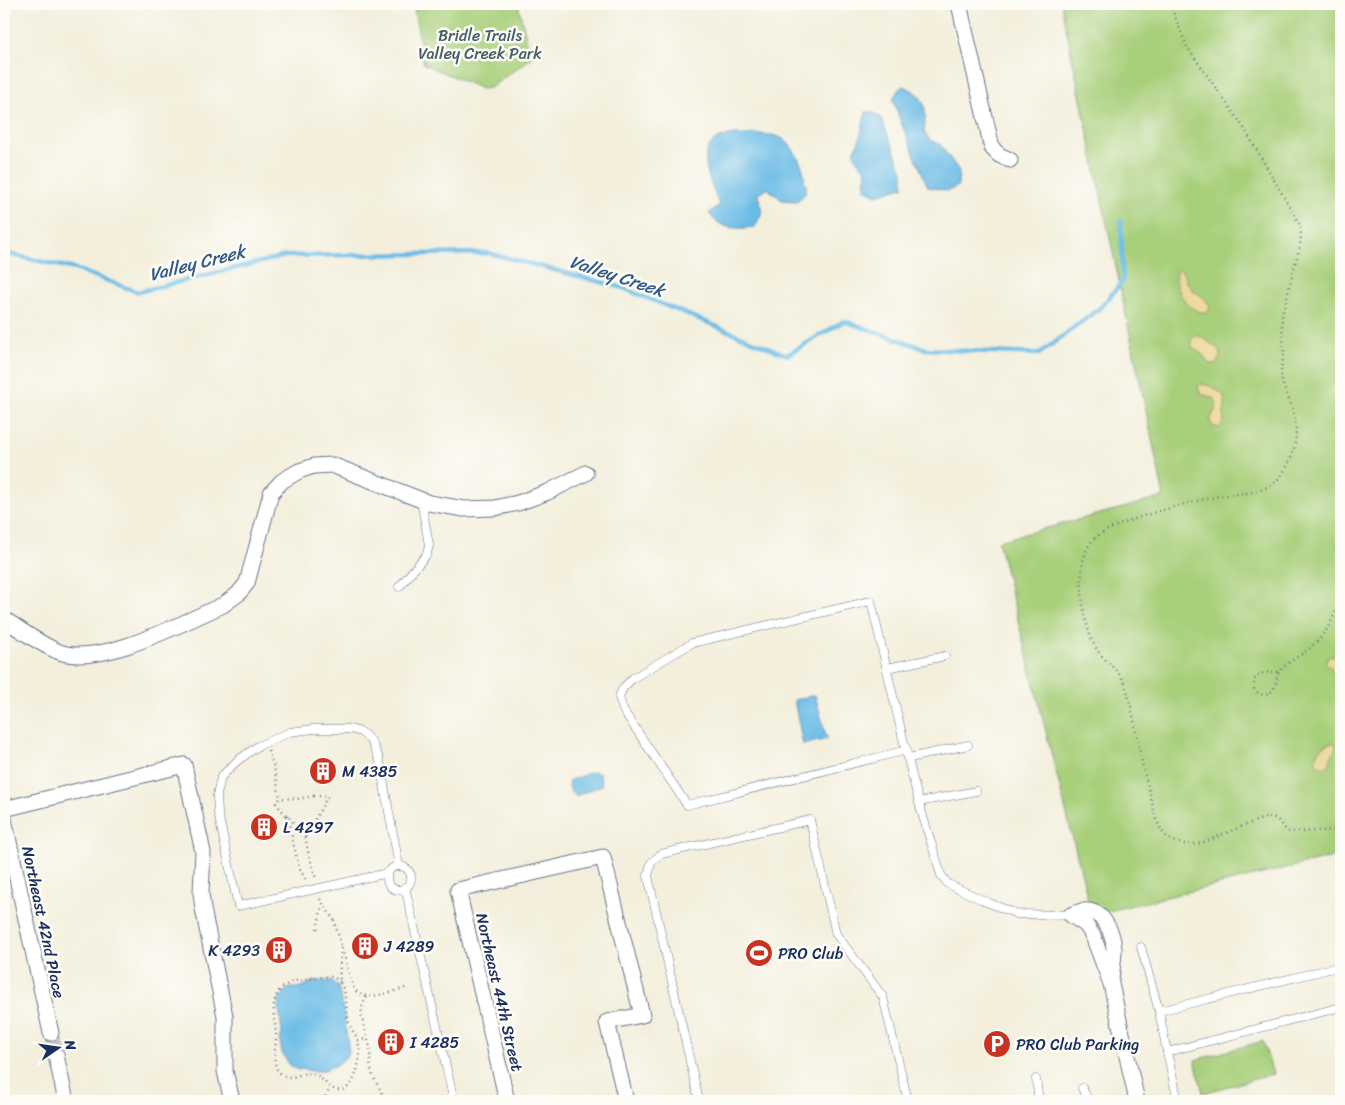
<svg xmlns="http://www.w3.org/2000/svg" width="1345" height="1105" viewBox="0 0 1345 1105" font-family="Sriracha,sans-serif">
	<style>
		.green { fill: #a8cf7a; stroke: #627f6c }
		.sand { fill: #eeda9e; stroke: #84847e }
		.water { fill: #6bbce6; stroke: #4376a2 }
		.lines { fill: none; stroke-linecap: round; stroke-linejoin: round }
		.stream { stroke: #6bbce6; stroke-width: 4.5 }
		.street-tunnel { stroke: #c8c9c3; stroke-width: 15; stroke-dasharray: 15 8; stroke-linecap: butt }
		.lane-casing { stroke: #67728a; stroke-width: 9 }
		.street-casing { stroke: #67728a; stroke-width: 17 }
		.path { stroke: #67728a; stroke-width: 2.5; stroke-dasharray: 1 4; stroke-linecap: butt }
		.lane { stroke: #fff; stroke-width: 8 }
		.street { stroke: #fff; stroke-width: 15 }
		.labels { text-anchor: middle; stroke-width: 5; stroke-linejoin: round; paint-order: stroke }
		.park-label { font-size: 16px; fill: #455f66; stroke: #fdfcf7 }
		.poi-label { font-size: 16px; fill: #1b2f5e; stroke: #fdfcf7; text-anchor: start }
		.street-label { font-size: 16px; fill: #1b2f5e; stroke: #fdfcf7 }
		.water-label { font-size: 18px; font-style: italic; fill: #335987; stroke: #fdfcf7 }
	</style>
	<rect width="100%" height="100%" fill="#fdfcf7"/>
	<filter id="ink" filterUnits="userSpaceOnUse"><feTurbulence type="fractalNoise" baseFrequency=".02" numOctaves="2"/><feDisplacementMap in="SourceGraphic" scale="10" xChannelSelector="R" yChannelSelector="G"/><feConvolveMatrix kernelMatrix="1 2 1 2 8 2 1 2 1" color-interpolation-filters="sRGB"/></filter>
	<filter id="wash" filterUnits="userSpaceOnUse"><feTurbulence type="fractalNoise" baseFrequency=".0096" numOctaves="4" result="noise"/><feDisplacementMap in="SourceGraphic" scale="20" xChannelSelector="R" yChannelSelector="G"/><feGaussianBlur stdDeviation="1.12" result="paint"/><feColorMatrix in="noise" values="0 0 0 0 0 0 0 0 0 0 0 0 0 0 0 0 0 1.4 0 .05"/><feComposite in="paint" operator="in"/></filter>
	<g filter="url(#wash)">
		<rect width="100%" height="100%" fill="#f3efdc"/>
		<g class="green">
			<polygon points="436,4 518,4 531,58 490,88 482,89 424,64 414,10"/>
			<polygon points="1061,4 1341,4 1341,855 1092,915 998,541 1164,497"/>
			<polygon points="1263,1041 1273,1074 1203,1093 1195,1060"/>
		</g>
		<g class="sand">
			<path d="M1179,269c7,4 5,12 11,18 7,8 15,8 20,20l-2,5c-20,3 -34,-23 -32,-40z"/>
			<path d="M1197,335c5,1 17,11 22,15l1,7 -4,7h-7l-7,-10 -10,-7 -1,-7z"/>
			<path d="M1200,384c5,0 7,1 12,3 14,8 14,10 12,26 0,7 0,11 -5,15l-7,-2 -2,-6 6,-12 1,-6 -4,-4 -12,-4 -3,-6z"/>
			<polygon points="1331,656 1336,656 1340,659 1340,676 1334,675 1331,667 1325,663 1326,660"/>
			<path d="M1329,743h6l1,2c-1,3 -7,19 -8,21h-8l-4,-3c-2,-10 5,-16 13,-20z"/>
		</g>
		<g class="water">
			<path d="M903,86c24,9 24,24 21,46l7,9 9,3 19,27 -1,15 -10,5 -20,-4 -26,-62 -9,-25 5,-10z"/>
			<polygon points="866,112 873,112 881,118 903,172 903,187 877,195 865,189 866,170 857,161 854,153 860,138"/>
			<path d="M759,134c8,1 16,0 24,5 10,5 25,34 21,45l3,2 -2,8 -8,7 -15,-1 -15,-12 -9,6c0,5 3,7 4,12 1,7 -4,14 -7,21 -19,2 -35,3 -46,-14l10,-8c-6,-18 -27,-56 1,-67 9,-4 28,-3 39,-4z"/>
			<polygon points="815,695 827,739 803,745 794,700"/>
			<polygon points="595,771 596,774 599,773 602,785 575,796 574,792 571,793 568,781"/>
			<path d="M315,981h16l7,5 6,29 5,38c-6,10 -23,19 -35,18 -6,0 -11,-3 -16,-1l-8,-5 -8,-12 -2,-11 2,-10 -4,-30 2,-4 9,-10h9z"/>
		</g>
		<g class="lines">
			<polyline class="stream" points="4,253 75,269 138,292 285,256 488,253 620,287 787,355 844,321 926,349 1039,354 1101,307 1123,281 1121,221"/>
		</g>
	</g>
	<g filter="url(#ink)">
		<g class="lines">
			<polyline class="street-tunnel" points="51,1033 56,1055"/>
			<g class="lane-casing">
				<g id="lane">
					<polyline points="399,587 427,554 429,545 421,500"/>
					<polyline points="887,668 945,656"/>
					<path d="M907,750l-220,55 -64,-95 -4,-13 4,-9 10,-10 59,-35 179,-42c16,67 30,134 48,201 6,24 15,48 22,73l7,9 41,19 28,11 54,1"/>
					<polyline points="909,758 968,745"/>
					<polyline points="919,802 976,791"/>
					<circle cx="399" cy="878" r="12"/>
					<polyline points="388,873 238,906 218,813 217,795 221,777 237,761 258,746 290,732 313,729 350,729 361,732 371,741 379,758 399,866"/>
					<polyline points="405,887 454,1101"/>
					<polyline points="1141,947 1159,1011"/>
					<polyline points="1167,1052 1159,1011 1341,966"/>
					<polyline points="1036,1079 1039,1101"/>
					<polyline points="1082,1088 1089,1101"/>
					<polyline points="699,1101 648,876 651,863 661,854 810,820 836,934 883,997 908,1101"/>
					<polyline points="1178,1101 1167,1052 1341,1007"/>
				</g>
			</g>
			<g class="street-casing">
				<g id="street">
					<polyline points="959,4 992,148 999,155 1010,160"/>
					<path d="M4,619c17,11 34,24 53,32 40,18 127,-29 166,-46l15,-11 9,-11 24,-90 11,-12 17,-10 15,-5 18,-1 97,38 35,6 31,-1 23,-5 30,-11 38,-19"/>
					<polyline points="4,809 184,765 203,852 201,893 203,909 225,1016 225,1071 232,1101"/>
					<polyline points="4,819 51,1033"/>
					<polyline points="1071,915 1086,925 1093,936 1111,984 1137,1101"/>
					<path d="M1071,915c4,-1 8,-4 12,-4 20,-2 30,21 31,38 0,10 -2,21 -3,31"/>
					<polyline points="56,1055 66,1101"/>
					<polyline points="507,1101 458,890 603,857 642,1015 607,1022 626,1101"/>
				</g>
			</g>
			<g class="path">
				<path d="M1170,4l17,43 57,81 56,97 1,10 -1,11c-5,17 -9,34 -13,51 -1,6 -4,12 -5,19 -1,12 2,24 2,36 0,7 -3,13 -3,20 0,11 5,20 9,30 8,19 8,39 0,58 -5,11 -12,22 -23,27 -14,8 -32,6 -47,9 -28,5 -105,25 -125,42 -23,19 -13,91 3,113 8,12 23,20 27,34 10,31 13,63 21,94 11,35 7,72 56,64 11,-4 61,-27 70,-26 7,1 11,12 17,15l52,-2"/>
				<path d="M1278,672c-10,0 -18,-1 -24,8v9c3,4 8,7 13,5 11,-3 7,-16 13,-23 7,-9 22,-16 31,-24 15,-12 22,-29 30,-46"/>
				<polyline points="268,751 274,767 280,798"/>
				<path d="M314,796h14l-23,41c-8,-13 -20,-21 -29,-34l4,-5 17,1z"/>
				<polyline points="287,816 299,868 306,880"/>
				<polyline points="305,837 308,851 316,879"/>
				<path d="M320,899l14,21 16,57c2,5 3,11 7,15 10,10 39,-2 52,-5"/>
				<polyline points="317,929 322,905"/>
				<path d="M340,982c-9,-8 -14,-5 -25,-4 -12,1 -30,3 -37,15 -8,11 -3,28 -2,40 1,13 -6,31 4,40 12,11 23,-5 36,2 8,4 11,13 21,15 20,3 25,-35 21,-49 -1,-5 -5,-8 -7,-13 -5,-11 -4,-25 -7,-37 -1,-4 -4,-7 -4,-10 -1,-11 1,-24 1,-34"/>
				<path d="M367,997c-13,16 1,34 3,52 1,8 -1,16 2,24 3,10 11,18 12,28"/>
				<polyline points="358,1040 367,1039"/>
				<polyline points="323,1101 330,1088"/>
			</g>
			<use href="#lane" class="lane"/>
			<use href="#street" class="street"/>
		</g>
	</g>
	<defs>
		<g id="building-disc" transform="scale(1.4375)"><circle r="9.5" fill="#c8321e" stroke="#fdfcf7"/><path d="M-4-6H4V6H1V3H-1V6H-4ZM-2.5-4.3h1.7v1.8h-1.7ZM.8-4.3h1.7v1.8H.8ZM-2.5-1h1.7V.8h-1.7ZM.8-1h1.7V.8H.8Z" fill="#fff"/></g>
		<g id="stadium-disc" transform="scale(1.4375)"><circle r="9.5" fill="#c8321e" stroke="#fdfcf7"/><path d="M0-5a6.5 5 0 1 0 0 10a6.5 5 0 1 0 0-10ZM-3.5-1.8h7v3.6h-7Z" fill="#fff"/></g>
		<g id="parking-disc" transform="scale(1.4375)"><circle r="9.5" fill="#c8321e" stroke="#fdfcf7"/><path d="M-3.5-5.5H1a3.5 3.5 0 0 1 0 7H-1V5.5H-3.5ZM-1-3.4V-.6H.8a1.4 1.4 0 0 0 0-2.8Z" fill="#fff"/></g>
	</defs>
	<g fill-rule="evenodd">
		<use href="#building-disc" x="323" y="771"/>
		<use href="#building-disc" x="264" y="827"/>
		<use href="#building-disc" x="365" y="946"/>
		<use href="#building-disc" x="279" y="950"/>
		<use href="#stadium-disc" x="759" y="953"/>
		<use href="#building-disc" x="391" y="1042"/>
		<use href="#parking-disc" x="997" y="1044"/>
	</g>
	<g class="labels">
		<g class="park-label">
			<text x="480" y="41">Bridle Trails<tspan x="480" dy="18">Valley Creek Park</tspan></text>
		</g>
		<g class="poi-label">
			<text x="342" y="777">M 4385</text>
			<text x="283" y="833">L 4297</text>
			<text x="384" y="952">J 4289</text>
			<text x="260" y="956" text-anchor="end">K 4293</text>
			<text x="778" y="959">PRO Club</text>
			<text x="410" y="1048">I 4285</text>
			<text x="1016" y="1050">PRO Club Parking</text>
		</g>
		<g class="street-label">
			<text transform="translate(44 922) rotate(78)" y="6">Northeast 42nd Place</text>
			<text transform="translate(500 992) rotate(77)" y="6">Northeast 44th Street</text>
		</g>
		<g class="water-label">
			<text transform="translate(197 263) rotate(-14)" y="6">Valley Creek</text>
			<text transform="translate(617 276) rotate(18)" y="6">Valley Creek</text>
		</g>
	</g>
	<rect width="1345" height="1105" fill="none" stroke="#fdfcf7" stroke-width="20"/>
	<g transform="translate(58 1048) rotate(77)" stroke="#fdfcf7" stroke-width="4" paint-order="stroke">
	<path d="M0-4L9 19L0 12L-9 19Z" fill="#1b2f5e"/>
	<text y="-8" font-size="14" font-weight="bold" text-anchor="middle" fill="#1b2f5e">N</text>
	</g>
</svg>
